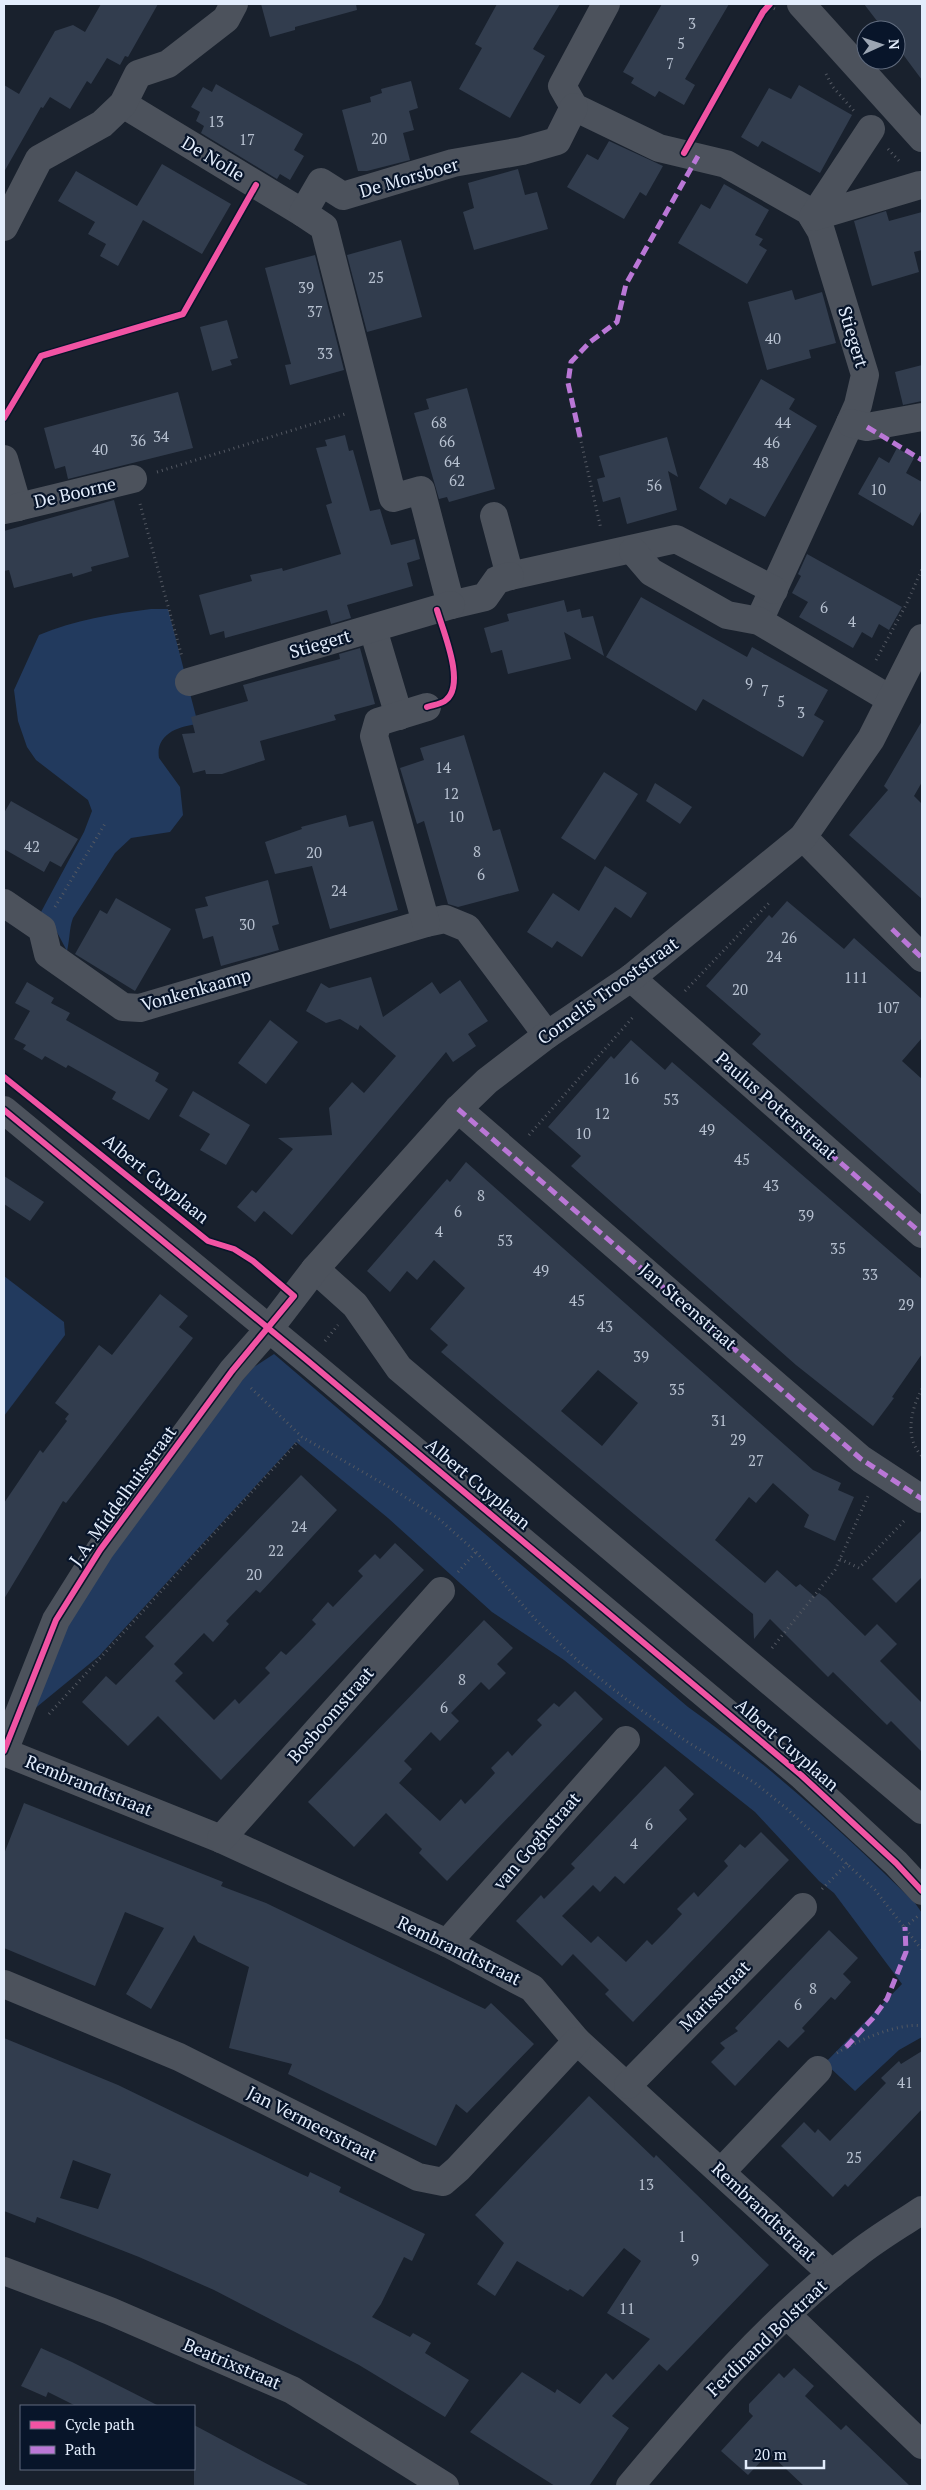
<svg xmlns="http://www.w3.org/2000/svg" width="926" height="2490" viewBox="0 0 926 2490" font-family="'PT Serif',serif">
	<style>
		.green { fill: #223a5e }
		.building { fill: #323d4e; fill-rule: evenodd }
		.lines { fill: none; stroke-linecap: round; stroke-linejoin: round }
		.path { stroke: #535862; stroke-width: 3; stroke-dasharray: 1 4; stroke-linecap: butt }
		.minor { stroke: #4c525c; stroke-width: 28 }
		.quiet { stroke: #ba77d6; stroke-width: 5; stroke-dasharray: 10 5; stroke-linecap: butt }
		.cycleway-casing { stroke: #08152a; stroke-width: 9 }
		.cycleway { stroke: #f153a3; stroke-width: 6 }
		.labels { text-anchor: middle; stroke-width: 4.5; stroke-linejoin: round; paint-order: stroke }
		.number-label { font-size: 15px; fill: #b7c1d0 }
		.street-label { font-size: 18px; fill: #e3edfc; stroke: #08152a }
	</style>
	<rect width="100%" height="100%" fill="#19212d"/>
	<g class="green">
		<path d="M151,609h17l30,115c-19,2 -43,10 -39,34l21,29 3,28 -13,17 -39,6 -16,15 -42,65c-4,11 -3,21 -6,33l-16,-30 -10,-9 43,-80 8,-21 -4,-11 -52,-40 -9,-13 -9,-26 -4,-31 25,-55c36,-15 73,-21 112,-26z"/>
		<polygon points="4,1276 64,1322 65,1335 4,1416"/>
		<path d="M274,1354l414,353c81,58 156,126 227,196l7,10v124l-23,13 -44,41 -30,-28 77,-79 -68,-91 -15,-12 -64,-69 -191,-152 -72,-48 -104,-94 -92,-76 -197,214 -72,59 50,-111 153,-210 24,-27z"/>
	</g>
	<g class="building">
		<polygon points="101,4 158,4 128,57 125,56 120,65 107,58 91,84 87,81 70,109 50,97 43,108 41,107 4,172 4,85 19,94 55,31 73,25 85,32"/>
		<polygon points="261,4 356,4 357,10 295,27 295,30 270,37"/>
		<polygon points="497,4 560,4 533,49 545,56 510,118 459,89 482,48 475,44"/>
		<polygon points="662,4 729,4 685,79 695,85 684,105 659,91 655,97 631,83 634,78 623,72"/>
		<polygon points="864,4 922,4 922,80 896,45 896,30 884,30"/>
		<polygon points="411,81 418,108 409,111 414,130 403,133 410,160 367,171 358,171 342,110 371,102 370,97 382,93 381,89"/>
		<polygon points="216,84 303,134 294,150 304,156 290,180 280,174 277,179 201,133 204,126 196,121 200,112 191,107 203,87 212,92"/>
		<polygon points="799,85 852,115 820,173 762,141 758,147 741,137 769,88 791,99"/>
		<polygon points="609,141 663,166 646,196 640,192 624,219 567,187 587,154 598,160"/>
		<polygon points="162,164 231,204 202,254 143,220 118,266 100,256 106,244 88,234 95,222 58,201 76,171 137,206"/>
		<polygon points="518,169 525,195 537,192 548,229 474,250 463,212 474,208 468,183"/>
		<polygon points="724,184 769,210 755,235 763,239 759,245 767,250 747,284 678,243 701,204 710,209"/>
		<polygon points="886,211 889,221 922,212 922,250 914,252 919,272 872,286 854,221"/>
		<polygon points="401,240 422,317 367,332 347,255"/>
		<polygon points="315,255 344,370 290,385 285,365 291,364 265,268"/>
		<polygon points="792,290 795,300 822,292 836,343 809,350 811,358 767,370 748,302"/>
		<polygon points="227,320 238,358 230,360 232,365 212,371 200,327"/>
		<polygon points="922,365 922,401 903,405 895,372"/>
		<polygon points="761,379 795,399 789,409 817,426 765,517 730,498 726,505 699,488"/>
		<polygon points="467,388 495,489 449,502 447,497 439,499 414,413 429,409 426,399"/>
		<polygon points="178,392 193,448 68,479 65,466 55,469 44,428"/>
		<polygon points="345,435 349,451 353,450 370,511 380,509 391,545 415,539 420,559 407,563 413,586 347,605 351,618 331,624 327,610 225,638 224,631 210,635 199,595 252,581 250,575 282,568 283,571 341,554 326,505 332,503 316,448 327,446 325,440"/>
		<polygon points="667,437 678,477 668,471 677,510 627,524 620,497 603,502 597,479 605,477 599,456"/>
		<polygon points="897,448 914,458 906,473 922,482 922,510 913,526 858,494 879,457 889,463"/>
		<polygon points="114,500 129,557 91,567 92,571 73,577 72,573 14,588 9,570 4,571 4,531"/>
		<polygon points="807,554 902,607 889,630 879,624 872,638 862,632 853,648 799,617 808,602 792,593 801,576 798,574"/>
		<polygon points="641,597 747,657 752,647 828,690 814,715 824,721 803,757 703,699 696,711 606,657"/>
		<polygon points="564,600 567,612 580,609 582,618 593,616 604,656 564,632 571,659 508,674 502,650 491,653 484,628 509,621 507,614"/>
		<polygon points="360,648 375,704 334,715 336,720 260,741 265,760 222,774 206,774 205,770 193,773 182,734 195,733 191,717 248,701 243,685 340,659 339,654"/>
		<polygon points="922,721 922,782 914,796 922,804 922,899 849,835 888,790 884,786"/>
		<polygon points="464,735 493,831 500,829 519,891 458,907 448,904 424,821 417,824 400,768 424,760 420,748"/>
		<polygon points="604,772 638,794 595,860 561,838"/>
		<polygon points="655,783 692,807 680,824 646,801"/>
		<polygon points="11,801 78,839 61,867 50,861 44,872 4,849 4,813"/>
		<polygon points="346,815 349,827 373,821 398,910 330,929 312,866 275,874 265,842 302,829 301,827"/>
		<polygon points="605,866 647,893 631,918 615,907 582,957 557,941 552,948 527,932 553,893 579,911"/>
		<polygon points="268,880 279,924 272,926 279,950 221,966 213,936 203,939 195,909 208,906 205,897"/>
		<polygon points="116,898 171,929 135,991 75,954 100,910 107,914"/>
		<polygon points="787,901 844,949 854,938 922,999 922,1038 902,1061 922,1079 922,1195 752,1044 761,1034 706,986 769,915 772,918"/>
		<polygon points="371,977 383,1017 432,982 440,994 460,980 488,1021 468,1034 476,1046 453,1062 446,1052 292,1235 264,1211 255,1222 237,1207 252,1190 256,1193 293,1149 278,1138 332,1135 329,1108 352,1082 364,1093 396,1056 360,1025 358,1030 340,1019 326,1023 306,1011 321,983 329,988"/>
		<polygon points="27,982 54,998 51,1003 70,1013 66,1020 159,1073 155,1081 168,1089 149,1120 112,1099 116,1092 68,1065 66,1068 45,1056 42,1060 23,1049 26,1045 14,1039 30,1011 15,1003"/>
		<polygon points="270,1020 298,1042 266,1084 238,1063"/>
		<polygon points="631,1040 665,1070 672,1062 922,1279 922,1354 892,1397 894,1398 873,1426 796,1365 571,1166 581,1156 548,1127 611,1056 614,1059"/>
		<polygon points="193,1091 250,1125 226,1165 200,1150 210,1134 179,1116"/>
		<path d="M466,1162l347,308 28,13 -3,7 16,7 -19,44 -31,-14 5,-12 -36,-32 -17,20 -7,-6 -34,43 50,43 12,-13 19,17 4,-3 15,13 4,-4 7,5 39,38 12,-12 20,20 -17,17 42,42v49l-31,-31 -4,4 -54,-53 -5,5 -58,-58 -16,20 -1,-25 -312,-262 7,-7 -18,-16 35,-41 -31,-28 -17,20 -10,-9 -17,21 -23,-21 80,-92 3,3zM598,1370l40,33 -36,43 -41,-35z"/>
		<polygon points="4,1176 44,1202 30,1221 4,1204"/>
		<polygon points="160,1294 188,1316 179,1327 193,1338 66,1503 63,1501 4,1599 4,1503 40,1450 43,1453 67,1421 65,1419 69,1414 55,1403 99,1345 112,1355"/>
		<polygon points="301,1475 337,1510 260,1593 256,1590 226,1621 229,1624 213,1642 204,1633 174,1664 183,1673 175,1681 214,1720 235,1699 239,1704 270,1673 265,1668 281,1651 286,1655 301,1640 316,1624 312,1620 328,1602 333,1607 363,1576 358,1571 375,1554 380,1559 395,1543 424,1570 221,1780 158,1716 128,1746 82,1702 106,1676 116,1685 154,1646 145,1637"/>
		<polygon points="922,1530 922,1577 896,1603 872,1579"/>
		<polygon points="484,1620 513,1648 497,1664 506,1673 489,1690 481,1682 451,1713 459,1721 440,1741 431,1732 404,1761 412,1769 399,1783 440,1821 461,1799 465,1804 480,1789 495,1773 491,1768 508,1751 512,1756 527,1740 542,1725 537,1720 554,1703 559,1707 575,1691 603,1719 447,1881 419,1853 422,1849 386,1813 354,1847 308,1802"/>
		<polygon points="665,1766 694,1794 679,1810 687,1819 624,1884 615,1876 600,1892 593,1885 562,1916 591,1943 598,1936 626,1962 647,1940 652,1945 667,1930 682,1914 677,1909 694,1892 698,1897 728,1866 724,1861 740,1844 745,1848 761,1832 789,1860 633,2022 605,1994 609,1990 573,1954 562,1966 516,1921 541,1895 544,1899 575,1868 571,1864"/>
		<polygon points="24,1803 223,1882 221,1886 266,1903 485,2009 491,2003 534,2044 467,2113 456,2104 436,2146 288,2074 292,2064 229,2048 249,1967 198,1942 194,1935 151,2009 126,1994 164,1928 125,1912 95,1986 4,1948 4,1854"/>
		<polygon points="829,1930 858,1958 843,1974 851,1982 835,2000 831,1997 802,2028 805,2031 788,2048 779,2040 735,2086 711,2062 725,2048 720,2043 738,2031 735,2028"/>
		<path d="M4,2038l114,47 181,88 9,4 2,-5 31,15 -2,5 86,42 -13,27 -8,-4 -23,47 -9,13 38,20 3,-4 18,10 -6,10 44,27 -24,37 -86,-52 -145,-75 -75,-33 -102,-40 -2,6 -31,-12zM73,2160l38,14 -13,35 -38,-11z"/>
		<polygon points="922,2051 922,2109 848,2187 845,2184 833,2197 781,2146 804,2122 815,2133 818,2129 830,2141 886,2083 881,2078 899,2061 901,2064"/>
		<polygon points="589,2096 654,2158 656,2155 769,2265 667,2371 659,2364 612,2416 629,2428 589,2486 555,2486 470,2432 522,2372 555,2393 557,2389 580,2404 606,2373 613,2380 650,2339 607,2313 641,2261 624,2248 583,2297 570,2289 568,2291 517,2261 495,2296 477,2284 504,2243 475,2215"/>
		<polygon points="41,2348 72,2362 159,2406 76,2406 48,2392 46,2397 21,2386"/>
		<polygon points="794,2368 814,2386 805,2396 841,2430 846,2425 910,2486 804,2486 769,2453 748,2475 721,2451 753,2416 749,2412 749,2404 779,2373 784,2378"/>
		<polygon points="194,2425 271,2466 310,2486 194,2486"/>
	</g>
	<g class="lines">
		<g class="path">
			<polyline points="765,4 775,9"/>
			<polyline points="826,74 833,87 854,111"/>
			<polyline points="888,149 901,163"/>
			<polyline points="580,437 601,529"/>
			<polyline points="157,472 345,414"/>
			<polyline points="140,504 182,657"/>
			<polyline points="876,660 906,605 922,569"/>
			<polyline points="55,907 106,822"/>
			<polyline points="685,991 769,903"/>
			<polyline points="529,1135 634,1016"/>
			<polyline points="325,1341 338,1325"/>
			<polyline points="251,1388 302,1437 396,1491 439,1519 476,1552 536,1620 579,1662 631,1703 689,1743 755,1783 786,1808 875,1890 922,1950"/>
			<path d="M922,1389c-11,20 -18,49 0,67"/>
			<polyline points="840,1559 859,1568 905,1520"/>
			<polyline points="458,1572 476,1552"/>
			<polyline points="772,1648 835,1570 868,1496"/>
			<polyline points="49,1714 302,1437"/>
			<polyline points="822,1889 848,1863"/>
			<polyline points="905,1927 918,1916"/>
			<path d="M837,2053c19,-12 63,-31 85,-27"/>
		</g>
		<g class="minor">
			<polyline points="606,4 562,86 574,107 659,148 726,164 809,211 821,231 865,375 858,405 850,423 759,621"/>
			<polyline points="801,4 922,138"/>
			<polyline points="123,104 303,213"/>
			<polyline points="871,129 813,217 920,185"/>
			<polyline points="4,227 39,159 102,124 123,104 138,74 168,64 226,19 234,4"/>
			<polyline points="850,423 867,427 922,417"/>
			<polyline points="4,459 18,507 4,510"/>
			<polyline points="18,507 133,479"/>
			<polyline points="494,516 510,576 676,539 774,590"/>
			<polyline points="633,551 651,572 727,615 759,621 890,699"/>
			<polyline points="510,576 497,580 485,597 451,605 421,490 393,498 324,227 303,213 321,182 343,196 453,163 522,151 557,141 574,107"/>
			<polyline points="373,629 399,716"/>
			<polyline points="189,682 451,605"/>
			<polyline points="803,837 922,958"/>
			<polyline points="4,903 42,929 48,954 123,1007 140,1008 426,923 445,919 467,928 547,1035"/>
			<polyline points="426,923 374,736 378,722 427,707"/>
			<polyline points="631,978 922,1234"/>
			<polyline points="458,1109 861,1459 922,1499"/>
			<polyline points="4,1110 308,1361 801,1775 896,1863 922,1891"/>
			<polyline points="315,1269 355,1305 399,1368 922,1810"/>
			<polyline points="4,1751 56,1620 100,1550 232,1371 269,1329 315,1269 458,1109 487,1081 547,1035 631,978 803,837 871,739 922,638"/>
			<polyline points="4,1752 221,1839 447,1943 532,1988 577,2041 832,2274"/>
			<polyline points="221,1839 441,1591"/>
			<polyline points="447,1943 626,1740"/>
			<polyline points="4,1984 179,2057 418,2177 443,2182 458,2169 577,2041"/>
			<polyline points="628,2085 803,1907"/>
			<polyline points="721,2172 818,2070"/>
			<polyline points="4,2271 110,2311 292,2390 445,2486"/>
			<polyline points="787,2315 922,2445"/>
			<path d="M630,2486c69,-82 140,-166 226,-231 21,-17 44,-30 66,-45"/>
		</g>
		<g class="quiet">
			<polyline points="867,427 922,460"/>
			<polyline points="580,437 568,383 571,362 590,342 617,322 626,284 698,156"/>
			<polyline points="892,929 922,958"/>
			<polyline points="739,1074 922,1234"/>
			<polyline points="458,1109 861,1459 922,1499"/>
			<polyline points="846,2047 873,2018 887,1999 906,1952 905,1927"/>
		</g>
		<g class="cycleway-casing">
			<g id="cycleway">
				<polyline points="684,153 763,12 770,4"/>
				<polyline points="4,418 41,356 183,314 256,185"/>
				<path d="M427,707c6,-2 15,-3 19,-7 20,-16 -3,-69 -9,-90"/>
				<polyline points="4,1077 208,1241 234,1249 253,1261 294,1296 232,1371 100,1550 56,1620 4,1751"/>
				<polyline points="4,1110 308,1361 801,1775 896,1863 922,1891"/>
			</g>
		</g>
		<use href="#cycleway" class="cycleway"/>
	</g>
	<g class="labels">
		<g class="number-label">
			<text x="692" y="29">3</text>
			<text x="681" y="49">5</text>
			<text x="670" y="69">7</text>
			<text x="216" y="127">13</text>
			<text x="379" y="144">20</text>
			<text x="247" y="145">17</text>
			<text x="376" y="283">25</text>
			<text x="306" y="293">39</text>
			<text x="315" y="317">37</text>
			<text x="773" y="344">40</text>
			<text x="325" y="359">33</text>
			<text x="439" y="428">68</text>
			<text x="783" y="428">44</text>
			<text x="161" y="442">34</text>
			<text x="138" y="446">36</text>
			<text x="447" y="447">66</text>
			<text x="772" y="448">46</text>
			<text x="100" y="455">40</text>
			<text x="452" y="467">64</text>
			<text x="761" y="468">48</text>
			<text x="457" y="486">62</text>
			<text x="654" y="491">56</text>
			<text x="878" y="495">10</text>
			<text x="824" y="613">6</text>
			<text x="852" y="627">4</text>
			<text x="749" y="689">9</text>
			<text x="765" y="696">7</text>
			<text x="781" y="707">5</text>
			<text x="801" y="718">3</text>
			<text x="443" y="773">14</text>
			<text x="451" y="799">12</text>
			<text x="456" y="822">10</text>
			<text x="32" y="852">42</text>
			<text x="477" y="857">8</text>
			<text x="314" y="858">20</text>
			<text x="481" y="880">6</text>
			<text x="339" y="896">24</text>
			<text x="247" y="930">30</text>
			<text x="789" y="943">26</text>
			<text x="774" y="962">24</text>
			<text x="856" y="983">111</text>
			<text x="740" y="995">20</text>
			<text x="888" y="1013">107</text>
			<text x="631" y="1084">16</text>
			<text x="671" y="1105">53</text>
			<text x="602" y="1119">12</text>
			<text x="707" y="1135">49</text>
			<text x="583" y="1139">10</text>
			<text x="742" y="1165">45</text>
			<text x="771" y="1191">43</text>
			<text x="481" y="1201">8</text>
			<text x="458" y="1217">6</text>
			<text x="806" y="1221">39</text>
			<text x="439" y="1237">4</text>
			<text x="505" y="1246">53</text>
			<text x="838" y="1254">35</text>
			<text x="541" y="1276">49</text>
			<text x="870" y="1280">33</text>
			<text x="577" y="1306">45</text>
			<text x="906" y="1310">29</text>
			<text x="605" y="1332">43</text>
			<text x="641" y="1362">39</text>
			<text x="677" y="1395">35</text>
			<text x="719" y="1426">31</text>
			<text x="738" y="1445">29</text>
			<text x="756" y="1466">27</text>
			<text x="299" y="1532">24</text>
			<text x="276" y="1556">22</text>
			<text x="254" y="1580">20</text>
			<text x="462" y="1685">8</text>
			<text x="444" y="1713">6</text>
			<text x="649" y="1830">6</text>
			<text x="634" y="1849">4</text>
			<text x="813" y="1994">8</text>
			<text x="798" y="2010">6</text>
			<text x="905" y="2088">41</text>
			<text x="854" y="2163">25</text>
			<text x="646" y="2190">13</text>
			<text x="682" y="2242">1</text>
			<text x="695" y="2265">9</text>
			<text x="627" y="2314">11</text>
		</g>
		<g class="street-label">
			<text transform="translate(213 159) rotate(31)" y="6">De Nolle</text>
			<text transform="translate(409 178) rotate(-16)" y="6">De Morsboer</text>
			<text transform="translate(853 337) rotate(73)" y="6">Stiegert</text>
			<text transform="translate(75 493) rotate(-13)" y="6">De Boorne</text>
			<text transform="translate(320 644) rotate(-16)" y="6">Stiegert</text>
			<text transform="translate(196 990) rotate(-16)" y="6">Vonkenkaamp</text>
			<text transform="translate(608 991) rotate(-36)" y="6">Cornelis Trooststraat</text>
			<text transform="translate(776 1106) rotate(41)" y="6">Paulus Potterstraat</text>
			<text transform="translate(156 1179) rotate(39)" y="6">Albert Cuyplaan</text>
			<text transform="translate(688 1307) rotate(41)" y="6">Jan Steenstraat</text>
			<text transform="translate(478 1484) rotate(40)" y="6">Albert Cuyplaan</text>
			<text transform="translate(123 1496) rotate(-54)" y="6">J.A. Middelhuisstraat</text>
			<text transform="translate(331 1715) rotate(-49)" y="6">Bosboomstraat</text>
			<text transform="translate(787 1745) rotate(41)" y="6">Albert Cuyplaan</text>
			<text transform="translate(89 1786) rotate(22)" y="6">Rembrandtstraat</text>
			<text transform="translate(537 1841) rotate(-49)" y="6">van Goghstraat</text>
			<text transform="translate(459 1951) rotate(26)" y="6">Rembrandtstraat</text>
			<text transform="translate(715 1996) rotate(-45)" y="6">Marisstraat</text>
			<text transform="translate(312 2124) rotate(27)" y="6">Jan Vermeerstraat</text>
			<text transform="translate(764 2212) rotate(43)" y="6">Rembrandtstraat</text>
			<text transform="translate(767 2338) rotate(-44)" y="6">Ferdinand Bolstraat</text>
			<text transform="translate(232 2364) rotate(23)" y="6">Beatrixstraat</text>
		</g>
	</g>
	<rect width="926" height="2490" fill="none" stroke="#e3edfc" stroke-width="10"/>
	<rect x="20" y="2405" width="175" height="65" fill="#08152a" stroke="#606b7e"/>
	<rect x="30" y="2421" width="25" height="8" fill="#f153a3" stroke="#606b7e"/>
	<text x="65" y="2430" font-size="15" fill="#e3edfc">Cycle path</text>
	<rect x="30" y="2446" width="25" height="8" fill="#ba77d6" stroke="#606b7e"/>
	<text x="65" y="2455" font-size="15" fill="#e3edfc">Path</text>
	<g transform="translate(881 45) rotate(87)"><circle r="24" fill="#08152a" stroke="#606b7e"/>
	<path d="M0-4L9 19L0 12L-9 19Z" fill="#9ca6b4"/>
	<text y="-8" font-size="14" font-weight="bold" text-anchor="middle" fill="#e3edfc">N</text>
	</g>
	<path d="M746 2460v8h78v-8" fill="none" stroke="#e3edfc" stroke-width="2.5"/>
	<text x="754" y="2460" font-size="15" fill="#e3edfc" stroke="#08152a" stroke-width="4" paint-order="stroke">20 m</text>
</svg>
